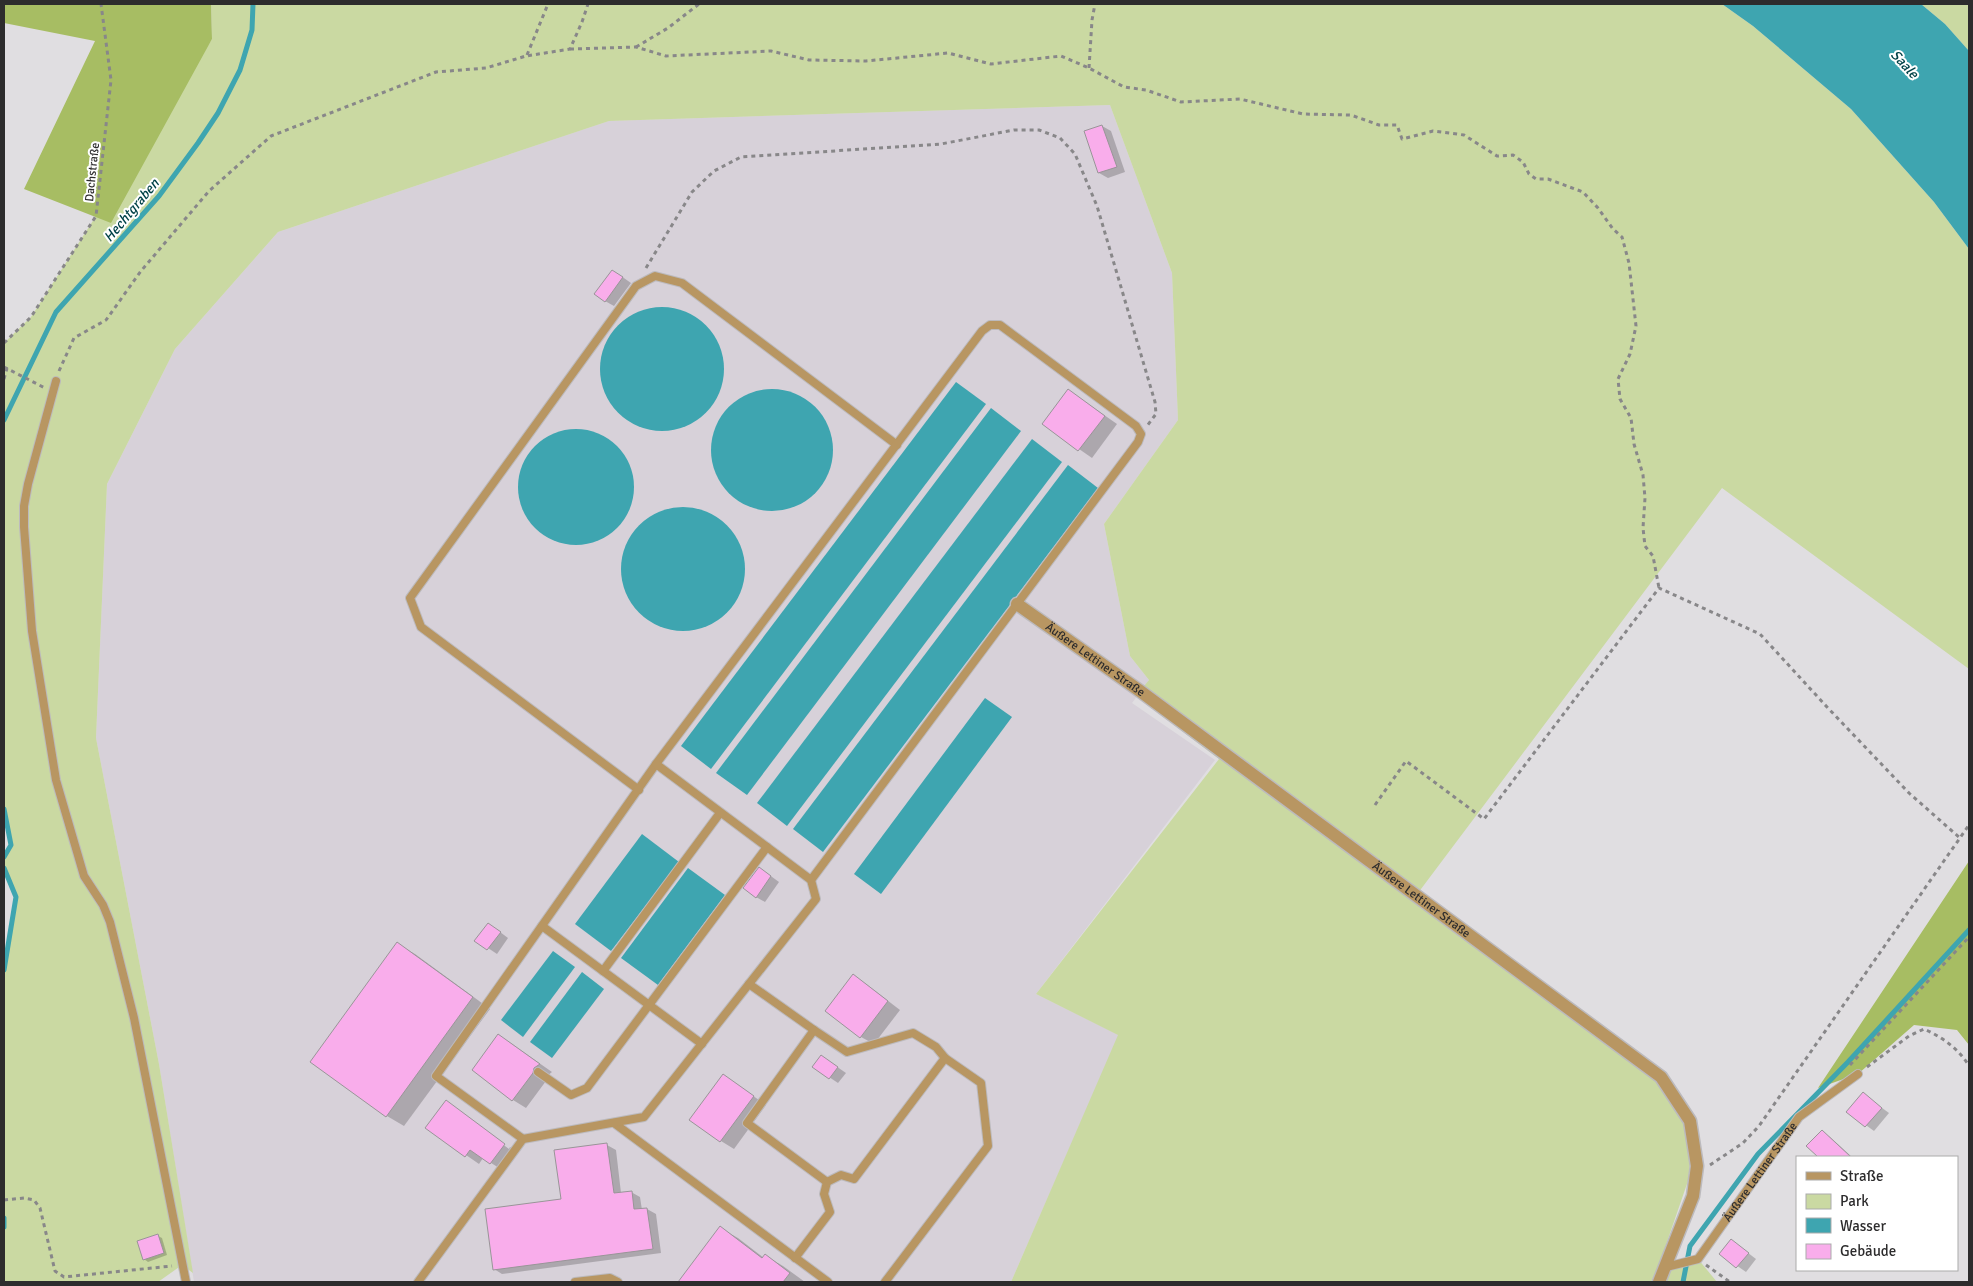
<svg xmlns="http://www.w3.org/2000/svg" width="1973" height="1286" viewBox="0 0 1973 1286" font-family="Signika,sans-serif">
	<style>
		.built { fill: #d7d1d9 }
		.green { fill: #cad9a2 }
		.forest { fill: #a7bd63 }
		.water { fill: #3ea5b0 }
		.shadow { fill: #0003 }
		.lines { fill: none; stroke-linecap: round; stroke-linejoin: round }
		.stream { stroke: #3ea5b0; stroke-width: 5 }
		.building { fill: #f9adeb; stroke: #999598 }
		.service-casing { stroke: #bcbabd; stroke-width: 10 }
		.minor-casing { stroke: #bcbabd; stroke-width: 15 }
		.path { stroke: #888789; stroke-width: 3; stroke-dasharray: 4 4; stroke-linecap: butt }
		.service { stroke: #b89662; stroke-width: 8 }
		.minor { stroke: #b89662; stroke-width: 12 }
		.labels { text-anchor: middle; stroke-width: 4; stroke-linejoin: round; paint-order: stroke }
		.street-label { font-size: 12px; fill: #2d2c2d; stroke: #fff }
		.water-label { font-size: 14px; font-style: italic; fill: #004147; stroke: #fff }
	</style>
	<rect width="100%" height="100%" fill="#e0dee1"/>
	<polygon class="built" points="1110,105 1172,273 1178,420 1104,524 1130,656 1149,680 1132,703 1215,760 1036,994 1119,1035 1011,1282 194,1282 159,1064 96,738 107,484 175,349 278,232 609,121"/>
	<g class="green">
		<polygon points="211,4 1722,4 1753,26 1851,109 1934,202 1969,249 1969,669 1722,488 1418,893 1655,1077 1683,1115 1692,1147 1688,1181 1659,1265 1651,1282 1011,1282 1118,1035 1036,994 1219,759 1141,700 1140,691 1149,680 1130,656 1104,524 1178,420 1172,273 1110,105 609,121 278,232 175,349 107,484 96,738 159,1064 193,1273 182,1265 158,1282 4,1282 4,970 16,897 4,868 4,857 11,845 4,809 4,343 31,317 96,216 212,39"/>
		<polygon points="1921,4 1969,4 1969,51 1945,24"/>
		<polygon points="1698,1259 1717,1282 1659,1282 1666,1267"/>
	</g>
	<g class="forest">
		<polygon points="4,4 211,4 212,39 111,223 24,189 95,41 4,23"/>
		<polygon points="1969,861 1969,1045 1957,1030 1914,1025 1858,1074 1818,1088"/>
	</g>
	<g class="water">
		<polygon points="1722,4 1921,4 1945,24 1969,51 1969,249 1934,202 1851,109 1753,26"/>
		<circle cx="662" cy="369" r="62"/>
		<polygon points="956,382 986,404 711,769 681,746"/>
		<circle cx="772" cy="450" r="61"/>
		<polygon points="991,408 1021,431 747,795 716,773"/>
		<circle cx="576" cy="487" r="58"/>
		<polygon points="1032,439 1062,462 787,826 757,803"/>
		<polygon points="1068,465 1098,488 823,852 793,829"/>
		<circle cx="683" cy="569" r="62"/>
		<polygon points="985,698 1012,717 881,894 854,874"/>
		<polygon points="642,834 679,862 611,951 575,924"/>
		<polygon points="688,868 725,895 658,985 621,958"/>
		<polygon points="553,951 575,967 523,1037 501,1020"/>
		<polygon points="582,972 604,989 552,1058 530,1042"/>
	</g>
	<g class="shadow">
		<polygon points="1102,126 1111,131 1125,172 1108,178 1099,173"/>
		<polygon points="621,276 631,283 614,306 605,301"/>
		<polygon points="1068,390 1117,424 1092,458 1043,424"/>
		<polygon points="768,874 779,882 765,902 756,897"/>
		<polygon points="496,929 508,938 497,954 476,940"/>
		<polygon points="397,944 415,954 490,1009 404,1126 387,1116"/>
		<polygon points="853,976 866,984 900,1010 874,1044 861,1037"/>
		<polygon points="499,1035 552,1072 547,1076 546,1081 526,1108 513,1100"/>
		<polygon points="830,1062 846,1073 838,1083 814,1067"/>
		<polygon points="723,1075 766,1105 734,1149 721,1141"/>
		<polygon points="1863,1094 1889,1113 1874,1131 1848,1112"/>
		<polygon points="458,1111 509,1149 510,1147 518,1153 504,1171 483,1158 479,1164 427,1128"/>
		<polygon points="1822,1132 1830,1137 1852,1157 1820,1157 1808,1146"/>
		<polygon points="607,1145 616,1150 621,1193 631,1192 640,1197 642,1210 647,1209 656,1214 661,1253 502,1274 494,1269 562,1200"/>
		<polygon points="720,1228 738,1238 764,1258 766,1256 783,1266 805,1282 680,1282"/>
		<polygon points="158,1236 162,1238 167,1255 148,1262 144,1259"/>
		<polygon points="1731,1240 1756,1259 1746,1272 1720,1254"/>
	</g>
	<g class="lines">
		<g class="stream">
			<polyline points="4,420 56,312 159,196 198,143 218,113 240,70 252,30 253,4"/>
			<polyline points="4,809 11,845 4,857"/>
			<polyline points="4,868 16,897 4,970"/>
			<polyline points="4,1218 4,1227"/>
			<polyline points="1683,1282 1690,1246 1758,1154 1848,1062 1969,930"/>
		</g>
	</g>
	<g class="building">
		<polygon points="1102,125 1117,167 1098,173 1084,131"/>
		<polygon points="612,270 623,277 605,302 594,294"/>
		<polygon points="1068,389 1105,416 1078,451 1042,424"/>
		<polygon points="759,867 771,876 756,898 743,888"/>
		<polygon points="488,923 501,932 487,950 474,941"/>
		<polygon points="397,942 473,997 386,1117 310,1062"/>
		<polygon points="853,974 888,1001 860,1038 825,1011"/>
		<polygon points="498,1034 540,1064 534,1068 533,1073 512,1101 472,1070"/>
		<polygon points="821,1055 838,1067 829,1079 812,1067"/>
		<polygon points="723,1074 754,1096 720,1142 689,1120"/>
		<polygon points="1863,1092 1882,1108 1865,1127 1846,1112"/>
		<polygon points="446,1100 505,1144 490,1164 470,1150 465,1157 425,1128"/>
		<polygon points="1822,1130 1851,1157 1818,1157 1806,1146"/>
		<polygon points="607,1143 614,1193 632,1191 634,1209 647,1208 653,1249 493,1270 485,1209 561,1199 554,1150"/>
		<polygon points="720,1226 762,1258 765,1254 790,1273 783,1282 678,1282"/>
		<polygon points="158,1234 164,1253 143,1260 137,1241"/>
		<polygon points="1731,1239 1749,1253 1736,1268 1719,1254"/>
	</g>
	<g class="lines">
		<g class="service-casing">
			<g id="service">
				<polyline points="56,381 28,484 24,506 24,527 32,631 56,780 84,876 103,905 110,922 134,1018 186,1282"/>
				<polyline points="639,790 421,627 410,598 636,286 655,276 682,283 897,445"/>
				<polyline points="542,926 702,1044"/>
				<polyline points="603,971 720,813"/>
				<polyline points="749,984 814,1030 747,1123 827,1182"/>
				<polyline points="814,1030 847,1052 913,1033 936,1047 945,1058"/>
				<polyline points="538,1072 571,1095 587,1088 767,847"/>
				<polyline points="614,1123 828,1282"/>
				<polyline points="523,1139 436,1076 656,764 982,331 990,325 1000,325 1136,426 1141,434 1138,442 811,880"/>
				<polyline points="795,1258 830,1212 824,1194 827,1182 841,1175 854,1179 945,1058 981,1083 988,1146 885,1282"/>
				<path id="s1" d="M1666,1267l32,-8 101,-142 59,-43"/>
				<polyline points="418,1282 523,1139 644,1117 816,899 811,880 656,764"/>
				<polyline points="575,1282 610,1278 618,1282"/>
			</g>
		</g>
		<g class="minor-casing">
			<g id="minor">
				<path id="s2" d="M1017,604l123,87 521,386 29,44 7,45 -4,30 -34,86"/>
			</g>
		</g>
		<g class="path">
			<polyline points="636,47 668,28 699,4"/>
			<polyline points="570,49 636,47 666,56 771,51 809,60 866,61 948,53 991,64 1061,56 1089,68 1124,87 1146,90 1181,102 1240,99 1303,114 1351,115 1379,125 1397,125 1402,139 1433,131 1464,135 1497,156 1513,155 1523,162 1529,174 1536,179 1548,179 1583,192 1598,208 1613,229 1622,237 1629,263 1636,326 1630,354 1618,379 1620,399 1631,418 1634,444 1643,475 1645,498 1643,528 1645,546 1653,556 1659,588"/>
			<polyline points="527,55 548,4"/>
			<polyline points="1089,68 1092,20 1095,4"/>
			<polyline points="646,268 692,192 714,171 741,157 941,144 1014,130 1039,130 1060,138 1075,154 1097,206 1155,402 1156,414 1147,426"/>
			<polyline points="4,343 31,317 96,216 111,80 101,4"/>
			<polyline points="4,367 45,388"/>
			<polyline points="59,371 74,338 106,320 141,271 209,191 271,136 436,72 486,68 526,56 570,49 582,22 588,4"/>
			<polyline points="4,379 7,368"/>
			<polyline points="1375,805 1406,761 1484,819 1659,588 1760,634 1827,707 1909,793 1960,838"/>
			<polyline points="1850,1065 1969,937"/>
			<path d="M1867,1067l42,-31 15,-7c18,8 35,20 45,37"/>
			<polyline points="1710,1165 1743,1143 1759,1126 1969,825"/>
			<polyline points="4,1200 24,1198 34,1200 40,1208 55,1271 64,1277 172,1266"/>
			<polyline points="1706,1265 1730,1282"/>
		</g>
		<use href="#service" class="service"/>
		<use href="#minor" class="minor"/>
	</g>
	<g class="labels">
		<g class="street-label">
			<text transform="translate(92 172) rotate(-84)" y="4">Dachstraße</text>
			<text dy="4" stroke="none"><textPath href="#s2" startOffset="96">Äußere Lettiner Straße</textPath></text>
			<text dy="4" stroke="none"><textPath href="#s2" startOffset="501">Äußere Lettiner Straße</textPath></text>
			<text dy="4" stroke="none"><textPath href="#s1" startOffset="140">Äußere Lettiner Straße</textPath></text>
		</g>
		<g class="water-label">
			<text transform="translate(1905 64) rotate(47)" y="5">Saale</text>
			<text transform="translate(131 210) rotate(-50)" y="5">Hechtgraben</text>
		</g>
	</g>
	<rect width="1973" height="1286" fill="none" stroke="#2d2c2d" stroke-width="10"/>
	<rect x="1796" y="1156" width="162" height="115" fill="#ffffff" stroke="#ababab"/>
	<rect x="1806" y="1172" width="25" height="8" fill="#b89662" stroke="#ababab"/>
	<text x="1840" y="1181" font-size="15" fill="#2d2c2d">Straße</text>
	<rect x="1806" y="1194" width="25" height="15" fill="#cad9a2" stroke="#ababab"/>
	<text x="1840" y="1206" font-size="15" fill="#2d2c2d">Park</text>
	<rect x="1806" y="1218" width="25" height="15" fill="#3ea5b0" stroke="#ababab"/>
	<text x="1840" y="1231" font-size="15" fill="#2d2c2d">Wasser</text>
	<rect x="1806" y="1244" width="25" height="15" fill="#f9adeb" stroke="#ababab"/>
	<text x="1840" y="1256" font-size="15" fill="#2d2c2d">Gebäude</text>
</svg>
